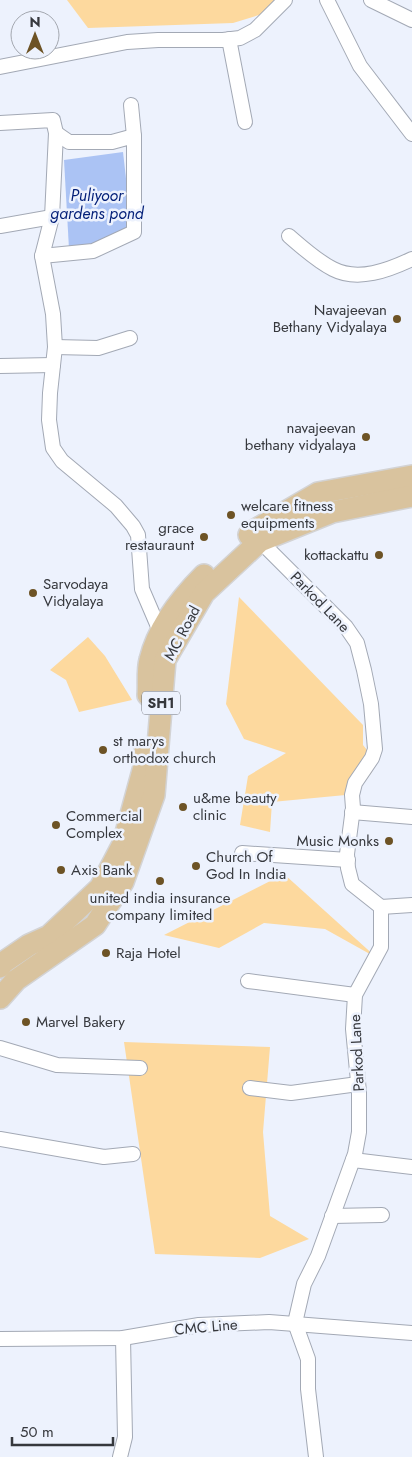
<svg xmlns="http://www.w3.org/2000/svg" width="412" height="1457" viewBox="0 0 412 1457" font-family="Jost,sans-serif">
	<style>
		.green { fill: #fdd99e }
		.water { fill: #abc3f4 }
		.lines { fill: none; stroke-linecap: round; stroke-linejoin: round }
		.street-casing { stroke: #a3a9b5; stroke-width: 16 }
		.primary-casing { stroke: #d3d3d4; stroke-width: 24 }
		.street { stroke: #fff; stroke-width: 14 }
		.primary { stroke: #d9c39e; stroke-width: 21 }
		.poi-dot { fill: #6d5325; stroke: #edf2fd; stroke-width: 2 }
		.labels { text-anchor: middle; stroke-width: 5; stroke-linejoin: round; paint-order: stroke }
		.shield { fill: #edf2fd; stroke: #6d7077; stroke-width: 1 }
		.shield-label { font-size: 14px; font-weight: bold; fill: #36383d }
		.poi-label { font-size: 15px; fill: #36383d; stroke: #edf2fd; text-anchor: start }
		.street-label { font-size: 15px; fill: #36383d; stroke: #edf2fd }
		.water-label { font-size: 16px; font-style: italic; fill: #031f78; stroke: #edf2fd }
	</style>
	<rect width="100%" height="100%" fill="#edf2fd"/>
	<g class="green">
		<polygon points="67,0 285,0 272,11 233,23 88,28"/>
		<polygon points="239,597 363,725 363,745 375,760 372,772 356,794 272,802 270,832 240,825 248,776 286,753 244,739 226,704"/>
		<polygon points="88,637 105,656 132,700 79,712 66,680 50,670"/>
		<polygon points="284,874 377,958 325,929 264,923 219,948 164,935"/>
		<polygon points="124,1042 270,1047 263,1132 270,1216 309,1239 260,1258 155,1254"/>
	</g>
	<polygon class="water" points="123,152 133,240 69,249 64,160"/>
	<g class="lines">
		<g class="street-casing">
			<g id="street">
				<polyline points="327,0 360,66 412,134"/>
				<polyline points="371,0 412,20"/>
				<polyline points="229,39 245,122"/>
				<polyline points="0,67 127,42 158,40 223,40 240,38 255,30 285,0"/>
				<polyline points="131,105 134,136"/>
				<polyline points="0,123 53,120 56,133 52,217 42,256 53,314 55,347 50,393 49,420 53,448 62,461 116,506 133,526 138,535 142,589 160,631"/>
				<polyline points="0,226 52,217"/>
				<path d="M289,236c14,12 28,25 44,33 25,13 56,1 79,-10"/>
				<polyline points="42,256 93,251 134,232 134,136 112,142 69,142 56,133"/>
				<polyline points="55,347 98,348 130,338"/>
				<polyline points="0,366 53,365"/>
				<polyline points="260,541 346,627 357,643 364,670 371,704 375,749 372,758 355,783 352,795 353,808 347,854 348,868 352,884 381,907 381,947 355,995 353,1029 359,1092 359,1132 355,1154 318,1256 304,1284 295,1323 308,1359 308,1389 316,1457"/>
				<polyline points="352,812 412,817"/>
				<polyline points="242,853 348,860"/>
				<polyline points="381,907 412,905"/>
				<polyline points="248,981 355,995"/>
				<polyline points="0,1048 57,1065 140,1068"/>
				<polyline points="250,1088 291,1093 358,1084"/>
				<polyline points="0,1139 104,1157 133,1154"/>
				<polyline points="353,1160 412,1167"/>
				<polyline points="332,1216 382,1215"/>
				<polyline points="0,1339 123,1338 199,1325 269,1322 412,1333"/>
				<polyline points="120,1457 125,1437 123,1338"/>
			</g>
		</g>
		<g class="primary-casing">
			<g id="primary">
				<polyline points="249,535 255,530 318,493 412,476"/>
				<path d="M148,695c1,-11 -1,-24 2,-35 8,-33 30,-61 54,-85"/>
				<polyline points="0,967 4,962 29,945 49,936 100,888 123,844 145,763 145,751"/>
				<polyline points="0,998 16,980 95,925 123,882 154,795 165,660 204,593 260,541 332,512 412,496"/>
			</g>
		</g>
		<use href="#street" class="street"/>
		<use href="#primary" class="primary"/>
	</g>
	<g class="poi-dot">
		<circle cx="397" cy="319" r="5"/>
		<circle cx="366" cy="437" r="5"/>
		<circle cx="231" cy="515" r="5"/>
		<circle cx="204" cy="537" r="5"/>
		<circle cx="379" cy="555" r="5"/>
		<circle cx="33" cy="593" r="5"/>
		<circle cx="103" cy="750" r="5"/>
		<circle cx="183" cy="807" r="5"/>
		<circle cx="56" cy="825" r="5"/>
		<circle cx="389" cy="841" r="5"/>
		<circle cx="196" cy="866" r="5"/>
		<circle cx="61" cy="870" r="5"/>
		<circle cx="160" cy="881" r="5"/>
		<circle cx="106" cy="953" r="5"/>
		<circle cx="26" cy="1022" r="5"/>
	</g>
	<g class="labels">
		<rect class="shield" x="142" y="691.5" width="38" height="23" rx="4"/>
		<g class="shield-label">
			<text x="161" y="708">SH1</text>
		</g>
		<g class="poi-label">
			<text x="387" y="315" text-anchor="end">Navajeevan<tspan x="387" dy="17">Bethany Vidyalaya</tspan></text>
			<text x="356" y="433" text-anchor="end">navajeevan<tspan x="356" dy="17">bethany vidyalaya</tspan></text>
			<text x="241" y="511">welcare fitness<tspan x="241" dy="17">equipments</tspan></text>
			<text x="194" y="533" text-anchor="end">grace<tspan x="194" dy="17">restauraunt</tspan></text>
			<text x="369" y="560" text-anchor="end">kottackattu</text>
			<text x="43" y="589">Sarvodaya<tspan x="43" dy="17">Vidyalaya</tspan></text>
			<text x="113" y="746">st marys<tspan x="113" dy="17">orthodox church</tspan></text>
			<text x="193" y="803">u&amp;me beauty<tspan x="193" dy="17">clinic</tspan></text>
			<text x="66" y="821">Commercial<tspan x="66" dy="17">Complex</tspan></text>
			<text x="379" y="846" text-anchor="end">Music Monks</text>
			<text x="206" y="862">Church Of<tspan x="206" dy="17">God In India</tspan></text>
			<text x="71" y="875">Axis Bank</text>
			<text x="160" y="903" text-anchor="middle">united india insurance<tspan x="160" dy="17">company limited</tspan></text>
			<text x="116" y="958">Raja Hotel</text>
			<text x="36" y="1027">Marvel Bakery</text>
		</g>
		<g class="street-label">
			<text transform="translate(320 602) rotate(46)" y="5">Parkod Lane</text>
			<text transform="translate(182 633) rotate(-62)" y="5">MC Road</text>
			<text transform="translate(357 1053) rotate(-93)" y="5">Parkod Lane</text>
			<text transform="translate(206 1327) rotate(-5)" y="5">CMC Line</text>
		</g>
		<g class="water-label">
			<text x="97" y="201">Puliyoor<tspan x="97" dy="18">gardens pond</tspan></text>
		</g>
	</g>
	<g transform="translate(35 35)"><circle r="24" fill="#edf2fd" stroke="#a4a8b0"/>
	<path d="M0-4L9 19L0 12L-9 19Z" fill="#6d5325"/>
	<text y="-8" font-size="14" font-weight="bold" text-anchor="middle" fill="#36383d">N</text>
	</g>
	<path d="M12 1437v8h101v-8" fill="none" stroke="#36383d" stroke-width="2.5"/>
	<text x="20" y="1437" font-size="15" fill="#36383d" stroke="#edf2fd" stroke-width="4" paint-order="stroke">50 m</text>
</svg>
